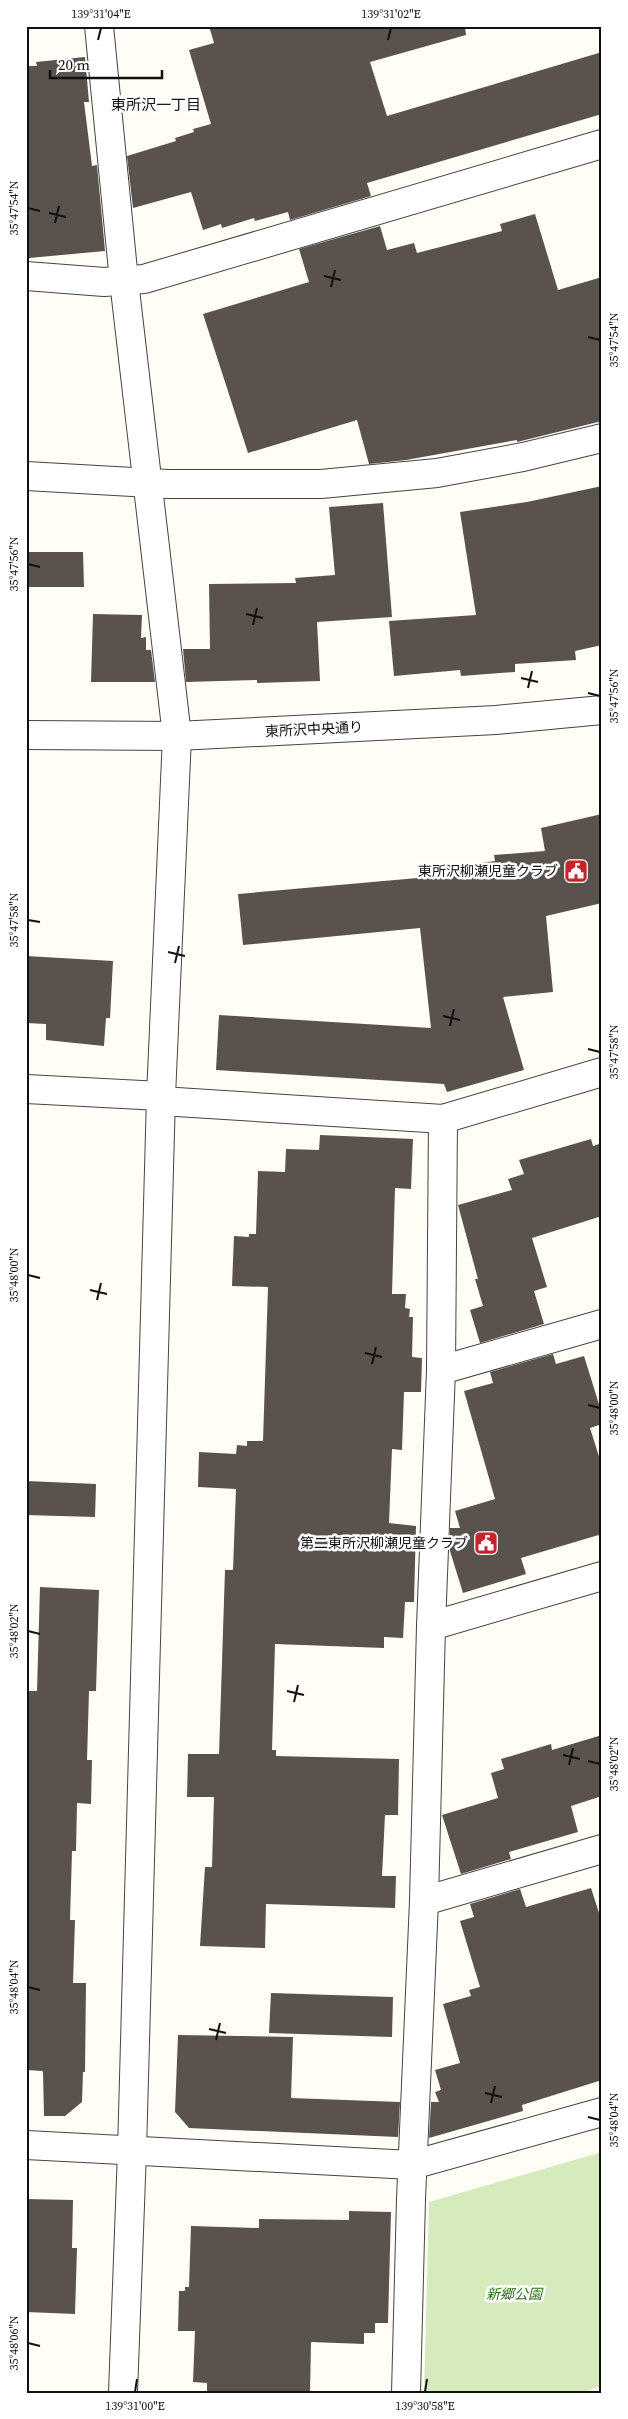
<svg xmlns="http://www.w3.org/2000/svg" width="628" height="2419" viewBox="0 0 628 2419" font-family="'Source Serif 4','Noto Sans JP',serif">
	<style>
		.green { fill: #d5ebbd }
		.building { fill: #5a524d }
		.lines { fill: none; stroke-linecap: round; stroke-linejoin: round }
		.minor-casing { stroke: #444; stroke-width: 30 }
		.tertiary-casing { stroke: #444; stroke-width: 30 }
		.minor { stroke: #fff; stroke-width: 28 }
		.tertiary { stroke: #fff; stroke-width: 28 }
		.ticks { fill: none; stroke: #111; stroke-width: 2 }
		.labels { text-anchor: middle; stroke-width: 5; stroke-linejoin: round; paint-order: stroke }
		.street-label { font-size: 14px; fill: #111; stroke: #fff }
		.poi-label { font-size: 14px; fill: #111; stroke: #fff; text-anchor: end }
		.park-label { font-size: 14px; font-style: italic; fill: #2f6b1f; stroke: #fff }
		.neighbourhood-label { font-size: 15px; fill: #111; stroke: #fff }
		.neatline { fill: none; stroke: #111; stroke-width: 2 }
		.ticks-label { font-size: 12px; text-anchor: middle; fill: #111 }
	</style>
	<rect width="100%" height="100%" fill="#fffdf5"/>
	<polygon class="green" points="602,2152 602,2386 581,2393 424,2393 429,2202"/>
	<g class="building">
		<polygon points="209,26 465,26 466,35 370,62 387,116 602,52 602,114 367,183 371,196 290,220 288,212 255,221 254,218 222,228 221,224 203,230 191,192 133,208 127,156 176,141 175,138 194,132 193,129 211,124 189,50 214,43"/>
		<polygon points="85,57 89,102 84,102 92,166 97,165 105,251 29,258 26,237 26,66 37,66 36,62"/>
		<polygon points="535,214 558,290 602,277 602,421 517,442 517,440 406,460 369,464 357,420 248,453 203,314 309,282 299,249 380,226 387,250 414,243 417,253 502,231 500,224"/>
		<polygon points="602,486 602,645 575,651 576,660 515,664 515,672 461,676 460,670 394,676 389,621 476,615 460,512 527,502"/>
		<polygon points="383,503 392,617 317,622 320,681 257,683 257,680 186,682 183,649 210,649 209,584 296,583 295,578 335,575 329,507"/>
		<polygon points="26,552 83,552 84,587 26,587"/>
		<polygon points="93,614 142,615 141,638 146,637 146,650 151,650 155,682 91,682"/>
		<polygon points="602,814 602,903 546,916 553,992 503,997 524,1070 447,1092 444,1084 216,1070 219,1015 431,1028 420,928 243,945 238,894 440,876 439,869 495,861 494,855 545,851 541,828"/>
		<polygon points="26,956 113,961 110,1018 106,1018 104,1046 46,1040 46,1024 26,1023"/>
		<polygon points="320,1135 413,1139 411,1189 395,1188 392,1294 406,1294 405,1308 410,1309 409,1317 413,1317 412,1357 422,1358 421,1392 404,1392 402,1450 392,1449 389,1523 416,1526 414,1602 405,1602 403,1638 384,1637 384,1648 275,1644 272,1750 276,1750 276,1756 399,1759 398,1815 385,1815 382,1876 396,1876 395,1908 266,1904 265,1948 200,1946 205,1867 212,1867 214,1797 187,1797 188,1754 219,1754 225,1570 233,1570 236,1489 198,1487 199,1452 236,1454 237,1445 247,1446 247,1441 263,1441 268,1287 232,1286 234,1236 249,1237 249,1234 256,1234 258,1171 285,1172 286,1149 319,1150"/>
		<polygon points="591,1139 593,1146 602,1143 602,1216 532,1238 547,1287 534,1291 544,1324 480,1343 470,1310 483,1306 475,1279 478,1279 458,1205 512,1190 508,1179 524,1174 519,1160"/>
		<polygon points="553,1354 556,1364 584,1356 602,1414 602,1424 590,1428 602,1466 602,1534 521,1558 526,1574 463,1593 450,1551 450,1528 460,1528 455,1511 495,1499 464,1391 493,1383 490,1372"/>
		<polygon points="26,1481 96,1484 95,1517 26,1515"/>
		<polygon points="40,1587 99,1590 96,1691 89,1691 87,1760 92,1760 91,1804 77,1803 76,1851 72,1851 70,1920 75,1920 73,1983 86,1983 85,2072 83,2072 82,2102 65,2116 44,2116 43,2071 26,2070 26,1691 37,1691"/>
		<polygon points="602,1735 602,1796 571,1806 578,1832 509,1852 511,1859 461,1874 442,1815 498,1798 491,1773 504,1769 501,1759 551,1744 552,1750"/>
		<polygon points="591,1888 602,1922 602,2080 522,2105 523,2111 429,2138 431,2102 439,2102 435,2092 441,2090 435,2070 460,2063 443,2004 471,1996 469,1990 480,1987 460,1921 474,1917 470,1904 520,1889 526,1907"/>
		<polygon points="271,1993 393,1997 392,2037 269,2033"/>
		<polygon points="178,2035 293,2037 291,2098 400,2102 398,2137 189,2128 175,2112"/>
		<polygon points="26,2199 73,2200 72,2248 77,2248 75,2314 26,2312"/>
		<polygon points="349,2211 391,2212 388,2323 375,2323 375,2333 364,2333 364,2344 311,2342 310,2393 207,2393 207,2383 193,2382 195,2331 178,2331 179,2291 185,2291 185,2287 189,2287 191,2226 259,2228 259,2219 349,2220"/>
	</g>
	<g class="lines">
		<g class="minor-casing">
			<g id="minor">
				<polyline points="99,26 124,281 177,736"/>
				<polyline points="26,276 104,282 144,279 602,144"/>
				<polyline points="26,476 168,484 321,484 437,473 523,457 602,438"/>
				<polyline points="26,1089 161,1096"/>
				<polyline points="161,1101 443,1119 602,1072"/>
				<polyline points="441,1370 602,1324"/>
				<polyline points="431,1626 602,1576"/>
				<polyline points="424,1901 602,1849"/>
				<polyline points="26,2145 412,2165 602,2112"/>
				<polyline points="406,2393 411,2199 424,1901 431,1626 441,1370 443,1119"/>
			</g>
		</g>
		<g class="tertiary-casing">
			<g id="tertiary">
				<polyline points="26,735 177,736 496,720 602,710"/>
				<polyline points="123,2393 132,2151 161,1096 177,736"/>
			</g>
		</g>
		<use href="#minor" class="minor"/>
		<use href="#tertiary" class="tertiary"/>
	</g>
	<path class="ticks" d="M98,40l3,-12M388,40l3,-12M28,208l12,3M49,213l17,4M55,223l4,-17M324,276l17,4M331,287l4,-17M588,337l12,3M28,564l12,3M246,614l17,4M253,625l4,-17M521,678l17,4M528,688l4,-17M588,693l12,3M28,920l12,2M168,952l17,4M175,963l4,-17M443,1016l17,4M450,1026l4,-17M588,1049l12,3M28,1275l12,3M90,1290l17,4M97,1300l4,-17M365,1353l17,4M372,1364l4,-17M588,1405l12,3M28,1631l12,3M287,1691l17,4M294,1702l4,-17M563,1755l17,4M588,1761l12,3M569,1765l4,-17M28,1987l12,3M209,2029l17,4M216,2040l4,-17M485,2093l17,4M491,2103l4,-17M588,2117l12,3M28,2343l12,3M135,2392l2,-13M425,2392l2,-13"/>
	<defs>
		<g id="civic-square" transform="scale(1.25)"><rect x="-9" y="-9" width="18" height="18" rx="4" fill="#c4262e" stroke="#fff"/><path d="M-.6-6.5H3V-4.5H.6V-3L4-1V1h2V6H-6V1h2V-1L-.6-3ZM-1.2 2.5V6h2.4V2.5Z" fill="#fff"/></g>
	</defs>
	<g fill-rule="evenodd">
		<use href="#civic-square" x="576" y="871"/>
		<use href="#civic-square" x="486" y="1543"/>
	</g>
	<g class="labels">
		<g class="street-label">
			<text transform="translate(314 729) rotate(-3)" y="5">東所沢中央通り</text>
		</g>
		<g class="poi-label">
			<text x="558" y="876">東所沢柳瀬児童クラブ</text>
			<text x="468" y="1548">第二東所沢柳瀬児童クラブ</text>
		</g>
		<g class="park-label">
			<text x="514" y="2299">新郷公園</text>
		</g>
		<g class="neighbourhood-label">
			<text x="156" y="110">東所沢一丁目</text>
		</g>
	</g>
	<rect width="628" height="2419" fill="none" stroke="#ffffff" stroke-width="55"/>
	<path d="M50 70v8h112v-8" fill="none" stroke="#111111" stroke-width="2.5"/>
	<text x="58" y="70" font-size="15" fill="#111111" stroke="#ffffff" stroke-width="4" paint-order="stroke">20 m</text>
	<rect x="28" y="28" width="572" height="2364" class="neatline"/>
	<g class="ticks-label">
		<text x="101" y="18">139°31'04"E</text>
		<text x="391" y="18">139°31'02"E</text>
		<text transform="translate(14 208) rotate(-90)" y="4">35°47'54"N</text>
		<text transform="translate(614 340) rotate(-90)" y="4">35°47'54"N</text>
		<text transform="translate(14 564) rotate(-90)" y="4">35°47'56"N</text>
		<text transform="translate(614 696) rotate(-90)" y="4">35°47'56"N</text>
		<text transform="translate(14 920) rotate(-90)" y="4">35°47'58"N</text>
		<text transform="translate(614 1052) rotate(-90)" y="4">35°47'58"N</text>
		<text transform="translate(14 1275) rotate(-90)" y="4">35°48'00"N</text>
		<text transform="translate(614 1408) rotate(-90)" y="4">35°48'00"N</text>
		<text transform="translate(14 1631) rotate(-90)" y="4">35°48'02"N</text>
		<text transform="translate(614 1764) rotate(-90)" y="4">35°48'02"N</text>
		<text transform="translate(14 1987) rotate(-90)" y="4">35°48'04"N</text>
		<text transform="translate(614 2120) rotate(-90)" y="4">35°48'04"N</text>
		<text transform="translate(14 2343) rotate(-90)" y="4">35°48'06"N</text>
		<text x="135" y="2410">139°31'00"E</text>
		<text x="425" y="2410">139°30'58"E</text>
	</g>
</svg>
